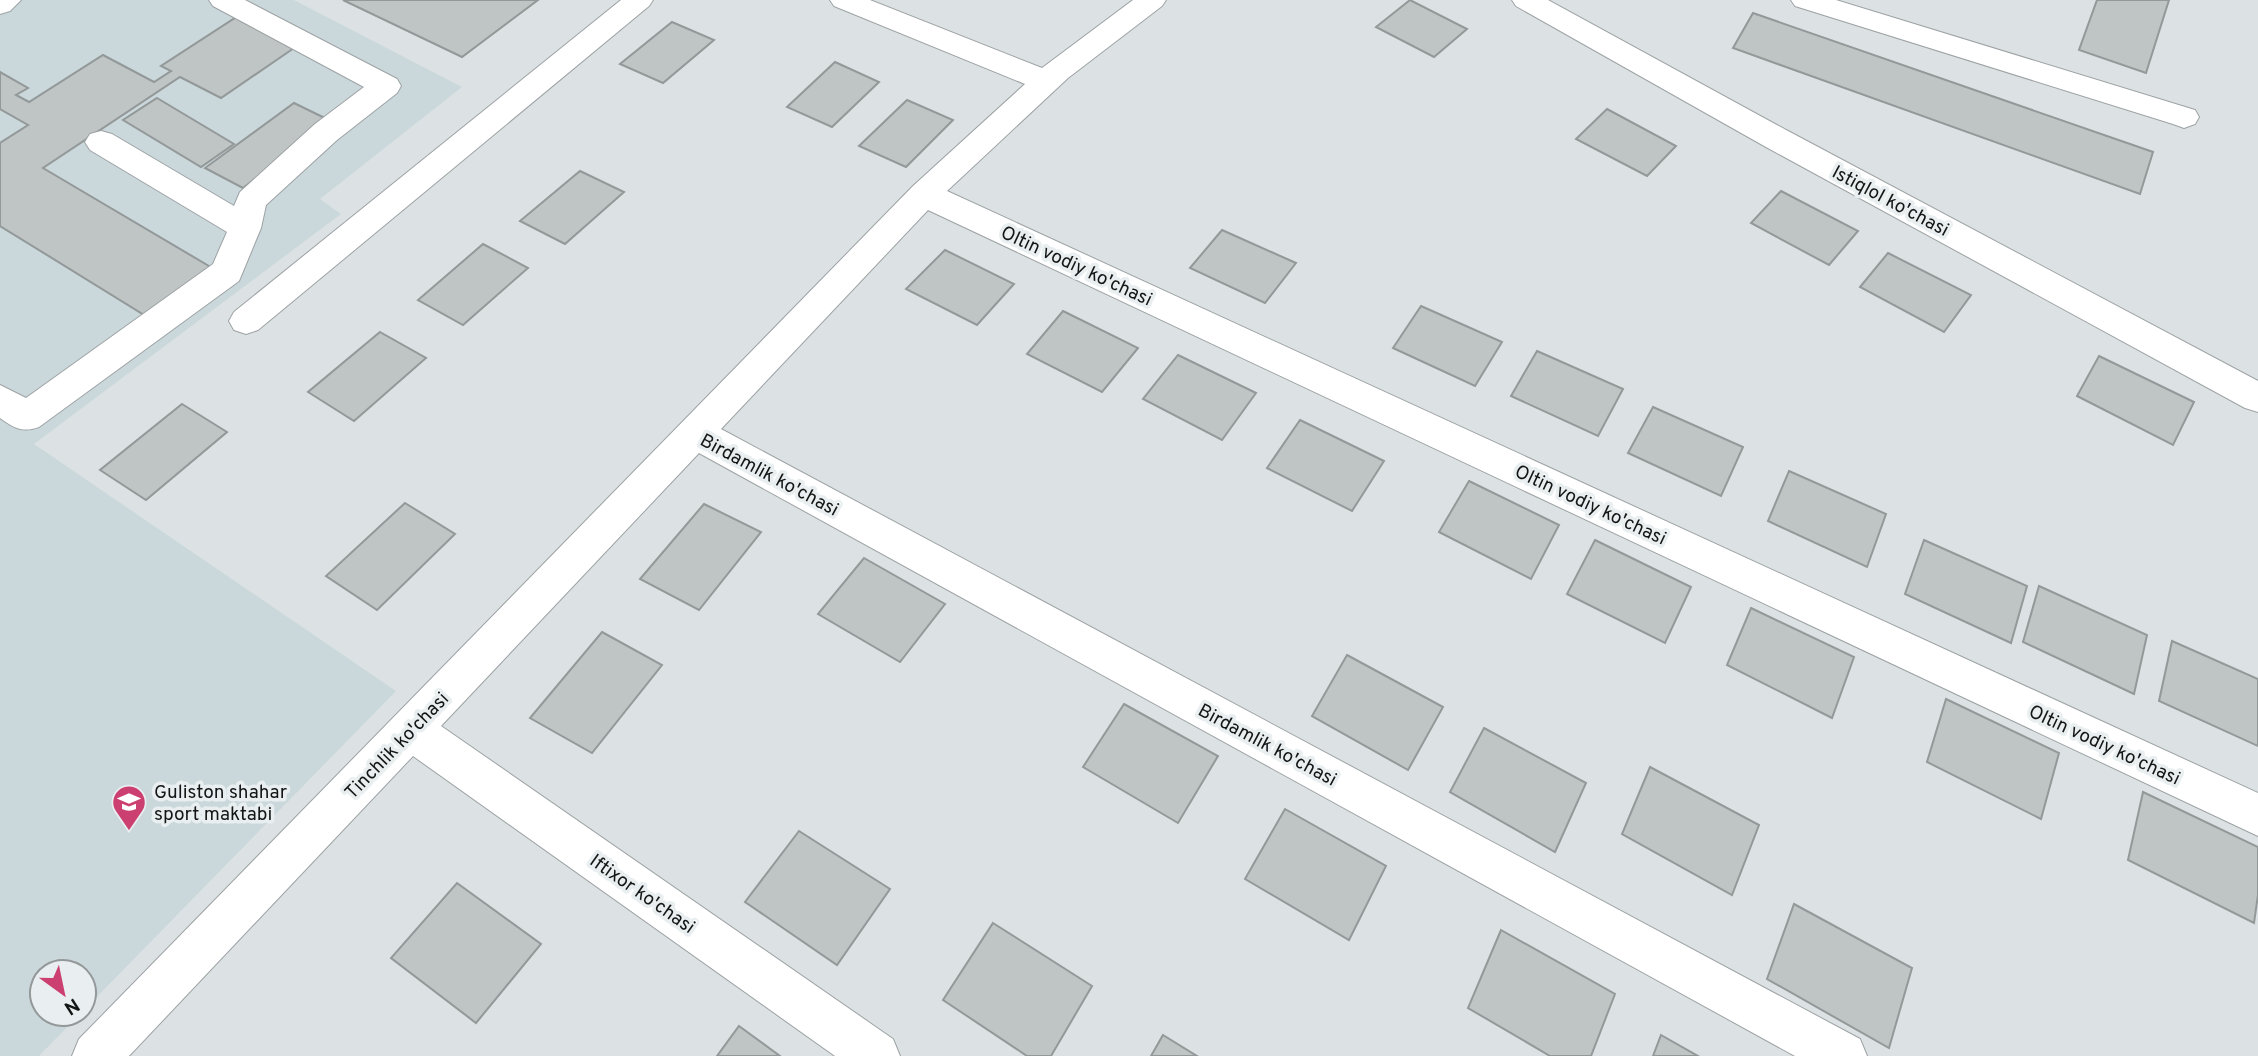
<svg xmlns="http://www.w3.org/2000/svg" width="2258" height="1056" viewBox="0 0 2258 1056" font-family="Overpass,sans-serif">
	<style>
		.built { fill: #cad8dc }
		.building { fill: #bfc4c5; stroke: #939899; stroke-width: 2 }
		.lines { fill: none; stroke-linecap: round; stroke-linejoin: round }
		.street-casing { stroke: #9da2a4; stroke-width: 2 }
		.street { fill: #fff; fill-rule: evenodd }
		.labels { text-anchor: middle; stroke-width: 7; stroke-linejoin: round; paint-order: stroke }
		.street-label { font-size: 19px; fill: #141616; stroke: #e9eff0 }
		.poi-label { font-size: 19px; fill: #141616; stroke: #e9eff0; text-anchor: start }
	</style>
	<rect width="100%" height="100%" fill="#dce2e3"/>
	<polygon class="built" points="0,0 294,0 462,87 320,199 341,214 34,444 396,691 84,1010 84,972 42,972 42,1014 80,1014 39,1056 0,1056"/>
	<g class="building">
		<polygon points="343,0 538,0 462,57"/>
		<polygon points="1410,0 1467,29 1434,57 1376,27"/>
		<polygon points="2097,0 2169,0 2146,73 2079,50"/>
		<polygon points="1753,13 2153,152 2140,194 1733,48"/>
		<polygon points="238,16 297,46 221,98 180,77 43,168 214,269 149,318 0,226 0,143 28,125 0,109 0,72 28,88 16,95 29,102 103,55 154,82 171,71 161,66"/>
		<polygon points="672,22 714,40 663,83 620,64"/>
		<polygon points="835,62 879,82 832,127 787,107"/>
		<polygon points="157,98 234,144 201,167 123,120"/>
		<polygon points="907,100 953,120 906,167 859,146"/>
		<polygon points="294,103 331,121 243,188 205,168"/>
		<polygon points="1607,109 1676,146 1647,176 1576,139"/>
		<polygon points="580,171 624,192 565,244 520,221"/>
		<polygon points="1781,191 1858,231 1829,265 1751,223"/>
		<polygon points="1222,230 1296,263 1265,303 1190,268"/>
		<polygon points="483,244 528,268 463,325 418,300"/>
		<polygon points="945,250 1014,284 977,325 906,289"/>
		<polygon points="1888,253 1971,295 1944,332 1860,287"/>
		<polygon points="1421,306 1502,342 1475,386 1393,348"/>
		<polygon points="1063,311 1138,348 1102,392 1027,354"/>
		<polygon points="380,332 426,358 354,421 308,392"/>
		<polygon points="1537,351 1623,389 1598,436 1511,396"/>
		<polygon points="1178,355 1256,393 1222,440 1143,399"/>
		<polygon points="2099,356 2194,402 2173,445 2077,396"/>
		<polygon points="182,404 227,432 146,500 100,470"/>
		<polygon points="1653,407 1743,447 1721,496 1628,453"/>
		<polygon points="1300,420 1384,461 1352,511 1267,468"/>
		<polygon points="1789,471 1886,514 1867,567 1768,521"/>
		<polygon points="1469,481 1559,525 1531,579 1439,532"/>
		<polygon points="405,503 455,534 377,610 326,576"/>
		<polygon points="704,504 761,532 699,610 640,579"/>
		<polygon points="1595,540 1691,587 1665,643 1567,594"/>
		<polygon points="1924,540 2027,586 2011,643 1905,594"/>
		<polygon points="864,558 945,604 900,662 818,614"/>
		<polygon points="2039,586 2147,635 2134,694 2023,642"/>
		<polygon points="1751,608 1854,657 1832,718 1727,665"/>
		<polygon points="602,632 662,665 592,753 530,718"/>
		<polygon points="2172,641 2258,679 2258,746 2159,701"/>
		<polygon points="1347,655 1443,707 1408,770 1312,716"/>
		<polygon points="1946,699 2059,753 2041,819 1927,762"/>
		<polygon points="1124,704 1218,756 1178,823 1083,767"/>
		<polygon points="1484,728 1586,783 1555,852 1450,792"/>
		<polygon points="1650,767 1759,825 1732,895 1622,834"/>
		<polygon points="2143,792 2258,847 2258,895 2254,923 2128,860"/>
		<polygon points="1285,809 1386,866 1349,940 1245,879"/>
		<polygon points="799,831 890,889 837,965 745,902"/>
		<polygon points="457,883 541,944 476,1023 391,958"/>
		<polygon points="1794,904 1912,968 1889,1048 1767,979"/>
		<polygon points="993,923 1092,986 1051,1056 1027,1056 943,1000"/>
		<polygon points="1501,930 1615,994 1591,1056 1550,1056 1468,1008"/>
		<polygon points="739,1026 780,1056 717,1056"/>
		<polygon points="1163,1035 1197,1056 1151,1056"/>
		<polygon points="1661,1035 1698,1056 1653,1056"/>
	</g>
	<g class="lines">
		<g class="street-casing">
			<g id="street">
				<polygon points="0,0 21,0 10,11 0,14"/>
				<path d="M209,0h36l152,79 4,7 -4,7 -60,47 -71,65 -5,23 -22,53 -200,146c-17,6 -25,1 -39,-9v-33l26,13 187,-134 14,-32 -137,-82 -5,-8 5,-8 11,-3 11,3 122,72 6,-14 75,-68 49,-37 -151,-81z"/>
				<polygon points="621,0 653,0 649,6 258,330 246,334 234,330 229,321 234,312"/>
				<polygon points="830,0 870,0 1042,68 1133,0 1166,0 1162,6 1068,78 947,191 2258,793 2258,836 928,210 721,429 1860,1039 1867,1056 1795,1056 699,453 441,726 893,1039 900,1056 835,1056 413,756 129,1056 72,1056 79,1039 913,186 1025,84 834,6"/>
				<polygon points="1512,0 1548,0 1788,131 2258,381 2258,412 2245,408 1766,147 1516,6"/>
				<polygon points="1791,0 1836,0 2195,110 2199,117 2195,124 2184,128 2173,124 1795,6"/>
			</g>
		</g>
		<use href="#street" class="street"/>
	</g>
	<defs>
		<g id="school-pin" transform="scale(1.75)"><path d="M0 17L-7.5 6A9.5 9.5 0 1 1 7.5 6Z" fill="#cc4071" stroke="#e9eff0"/><path d="M0-5L7-2L0 1L-7-2ZM-4 1L0 2.5L4 1V4Q0 6-4 4Z" fill="#fff"/></g>
	</defs>
	<g fill-rule="evenodd">
		<use href="#school-pin" x="129" y="802"/>
	</g>
	<g class="labels">
		<g class="street-label">
			<text transform="translate(1891 200) rotate(28)" y="7">Istiqlol ko'chasi</text>
			<text transform="translate(1077 265) rotate(25)" y="7">Oltin vodiy ko'chasi</text>
			<text transform="translate(770 474) rotate(28)" y="7">Birdamlik ko'chasi</text>
			<text transform="translate(1591 504) rotate(25)" y="7">Oltin vodiy ko'chasi</text>
			<text transform="translate(1268 744) rotate(28)" y="7">Birdamlik ko'chasi</text>
			<text transform="translate(2105 744) rotate(25)" y="7">Oltin vodiy ko'chasi</text>
			<text transform="translate(396 745) rotate(-46)" y="7">Tinchlik ko'chasi</text>
			<text transform="translate(643 893) rotate(35)" y="7">Iftixor ko'chasi</text>
		</g>
		<g class="poi-label">
			<text x="154" y="798">Guliston shahar<tspan x="154" dy="22">sport maktabi</tspan></text>
		</g>
	</g>
	<g transform="translate(63 993) rotate(147)"><circle r="33" fill="#e9eff0" stroke="#949899" stroke-width="2"/>
	<path d="M0-5L12 26L0 18L-12 26Z" fill="#cc4071"/>
	<text y="-10" font-size="19" font-weight="bold" text-anchor="middle" fill="#141616">N</text>
	</g>
</svg>
